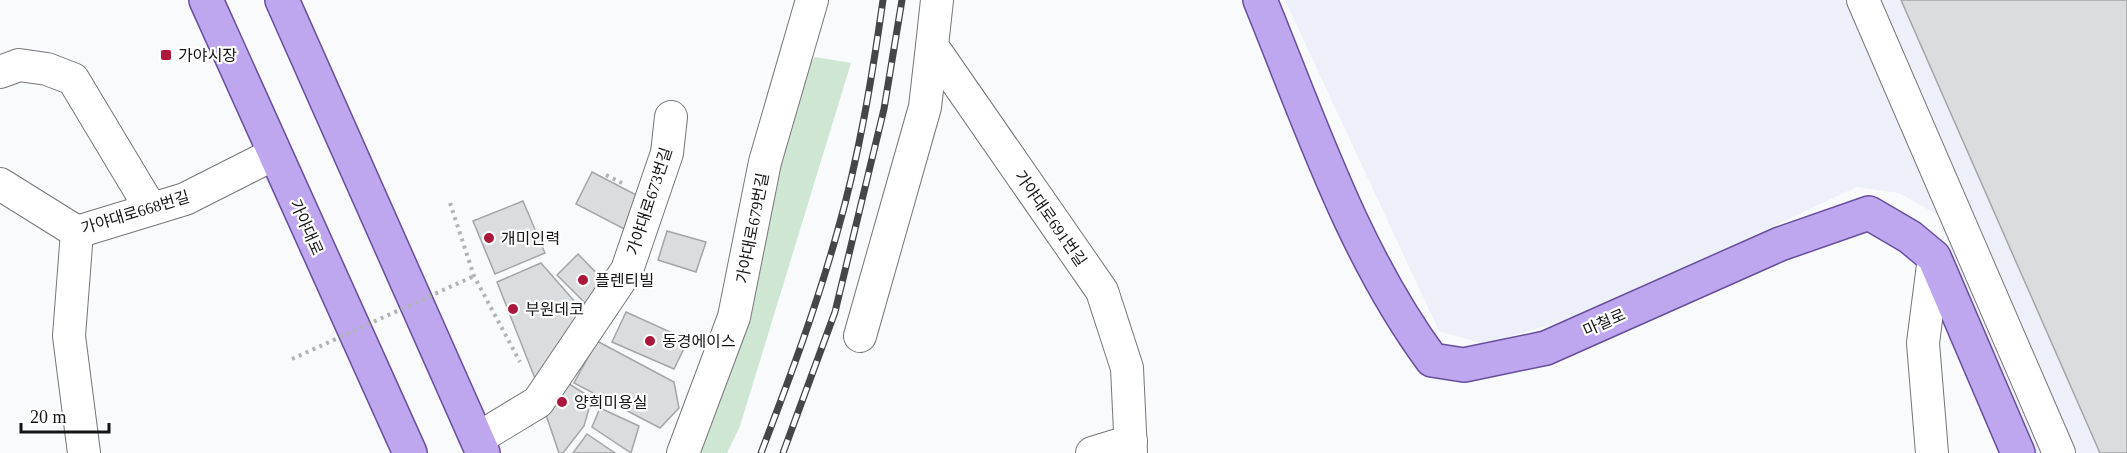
<svg xmlns="http://www.w3.org/2000/svg" width="2127" height="453" viewBox="0 0 2127 453" font-family="'Times New Roman','Noto Sans KR',serif">
	<style>
		.built { fill: #edeff9 }
		.green { fill: #cfe6d2 }
		.building { fill: #dbdcde; stroke: #a4a5a7; stroke-width: 1.5 }
		.lines { fill: none; stroke-linecap: round; stroke-linejoin: round }
		.minor-casing { stroke: #767679; stroke-width: 34 }
		.major-casing { stroke: #674e9d; stroke-width: 36 }
		.path { stroke: #b3b4b6; stroke-width: 4; stroke-dasharray: 3 4.5; stroke-linecap: butt }
		.minor { stroke: #fff; stroke-width: 32 }
		.major { stroke: #bea7ef; stroke-width: 33 }
		.rail-casing { stroke: #464647; stroke-width: 7 }
		.rail { stroke: #fff; stroke-width: 4.5; stroke-dasharray: 14; stroke-linecap: butt }
		.path-bridge { stroke: #b3b4b6; stroke-width: 4; stroke-dasharray: 3 4.5; stroke-linecap: butt }
		.poi-dot { fill: #ac173c; stroke: #fff; stroke-width: 2 }
		.labels { text-anchor: middle; stroke-width: 4.5; stroke-linejoin: round; paint-order: stroke }
		.poi-label { font-size: 16px; fill: #151516; stroke: #fff; text-anchor: start }
		.street-label { font-size: 16px; fill: #151516; stroke: #fff }
	</style>
	<rect width="100%" height="100%" fill="#f9fafc"/>
	<polygon class="built" points="1285,0 2127,0 2127,453 2033,453 1965,295 1940,216 1899,193 1856,187 1592,312 1484,344 1439,331"/>
	<polygon class="green" points="815,57 851,63 740,426 727,453 683,453 786,90"/>
	<g class="building">
		<polygon points="1901,0 2127,0 2127,453 2100,453"/>
		<polygon points="592,172 646,200 630,232 576,204"/>
		<polygon points="523,201 545,253 495,274 473,221"/>
		<polygon points="667,231 706,242 696,272 658,260"/>
		<polygon points="578,254 608,285 588,306 557,275"/>
		<polygon points="541,263 583,311 536,381 497,282"/>
		<polygon points="626,312 688,340 674,369 612,342"/>
		<polygon points="597,341 674,382 679,408 660,428 574,383"/>
		<polygon points="566,382 592,398 584,426 563,453 559,453 545,412"/>
		<polygon points="600,408 639,426 631,453 592,427"/>
		<polygon points="587,434 615,453 573,453"/>
	</g>
	<g class="lines">
		<g class="minor-casing">
			<g id="minor">
				<polyline points="937,0 932,46 1102,291 1127,368 1131,453"/>
				<polyline points="1863,0 2059,453"/>
				<polyline points="0,72 19,65 47,69 73,79 151,209"/>
				<polyline points="0,184 77,232 185,199 274,154"/>
				<polyline points="77,232 69,336 84,453"/>
				<polyline points="860,336 925,107 932,46"/>
				<polyline points="477,439 538,402 627,270 667,153 671,117"/>
				<polyline points="683,453 734,317 765,162 812,0"/>
				<polyline points="1092,453 1131,441"/>
				<polyline points="1932,453 1923,343 1934,257"/>
			</g>
		</g>
		<g class="major-casing">
			<g id="major">
				<polyline points="206,0 410,453"/>
				<polyline points="282,0 483,453"/>
				<path d="M1260,0c50,122 93,253 172,360l32,5 82,-17 234,-104 89,-31 41,24 24,20 84,196"/>
			</g>
		</g>
		<g class="path">
			<polyline points="606,175 624,184"/>
			<polyline points="450,203 474,276 520,362"/>
		</g>
		<use href="#minor" class="minor"/>
		<use href="#major" class="major"/>
		<g class="rail-casing">
			<g id="rail">
				<path d="M761,453c28,-73 55,-145 76,-220 22,-76 35,-155 46,-233"/>
				<polyline points="783,453 835,312 884,109 902,0"/>
			</g>
		</g>
		<use href="#rail" class="rail"/>
		<polyline class="path-bridge" points="292,359 474,276"/>
	</g>
	<g class="poi-dot">
		<rect x="160" y="49" width="12" height="12" rx="3"/>
		<circle cx="489" cy="238" r="6"/>
		<circle cx="583" cy="280" r="6"/>
		<circle cx="513" cy="309" r="6"/>
		<circle cx="650" cy="341" r="6"/>
		<circle cx="562" cy="402" r="6"/>
	</g>
	<g class="labels">
		<g class="poi-label">
			<text x="178" y="61">가야시장</text>
			<text x="501" y="244">개미인력</text>
			<text x="595" y="286">플렌티빌</text>
			<text x="525" y="315">부원데코</text>
			<text x="662" y="347">동경에이스</text>
			<text x="574" y="408">양희미용실</text>
		</g>
		<g class="street-label">
			<text transform="translate(649 201) rotate(-72)" y="6">가야대로673번길</text>
			<text transform="translate(135 212) rotate(-17)" y="6">가야대로668번길</text>
			<text transform="translate(1051 218) rotate(55)" y="6">가야대로691번길</text>
			<text transform="translate(307 227) rotate(66)" y="6">가야대로</text>
			<text transform="translate(752 228) rotate(-79)" y="6">가야대로679번길</text>
			<text transform="translate(1604 322) rotate(-24)" y="6">마철로</text>
		</g>
	</g>
	<path d="M21 423v9h88v-9" fill="none" stroke="#151516" stroke-width="3"/>
	<text x="30" y="423" font-size="18" fill="#151516" stroke="#ffffff" stroke-width="4.5" paint-order="stroke">20 m</text>
</svg>
